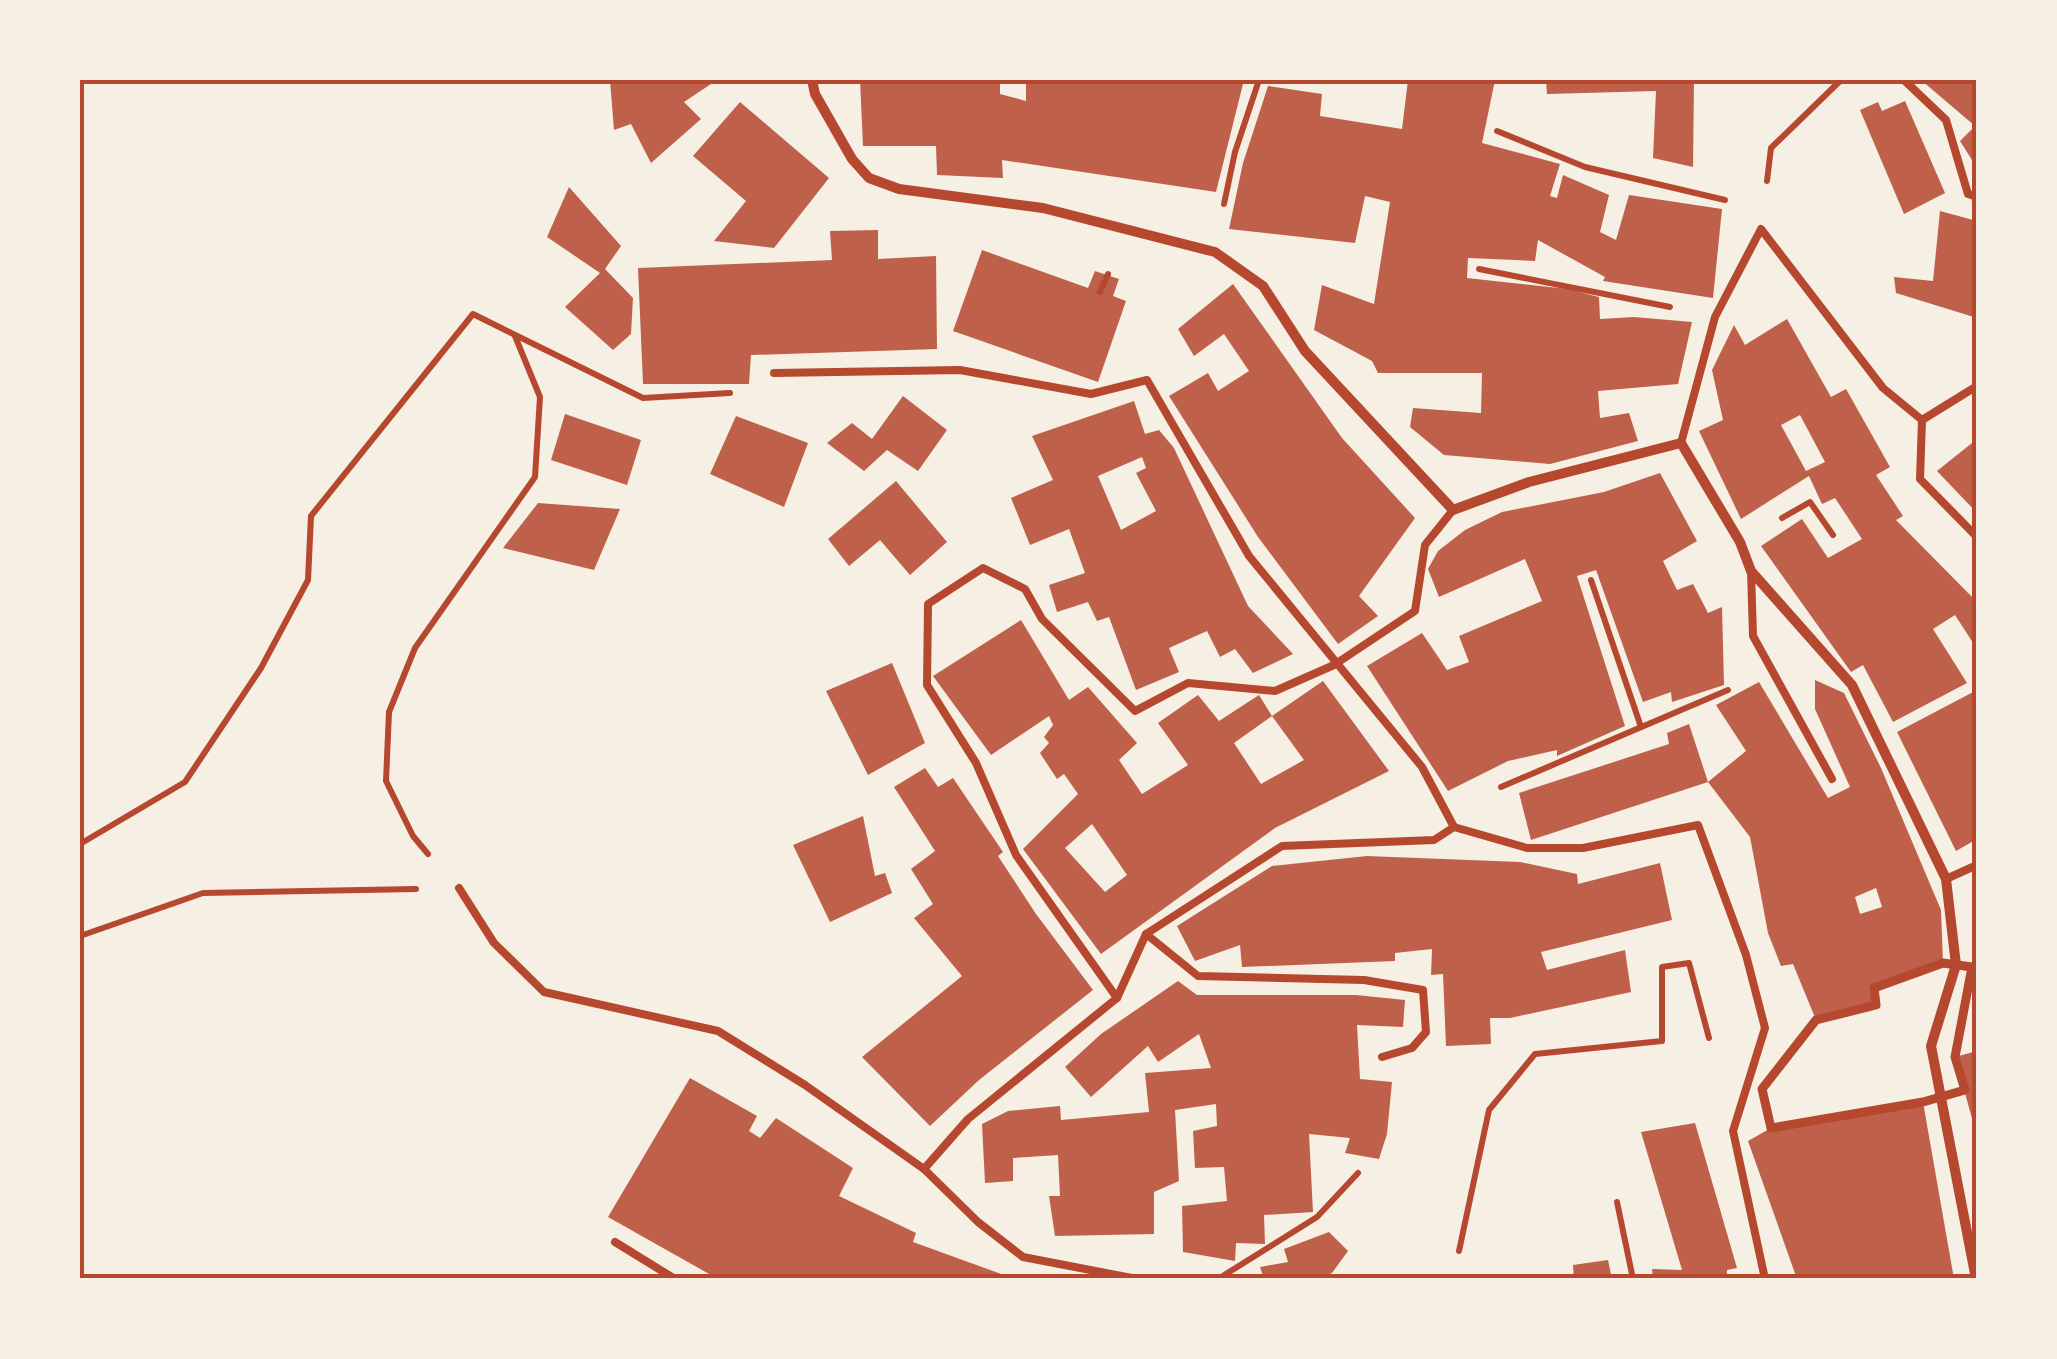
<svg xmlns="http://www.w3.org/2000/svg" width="2057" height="1359" viewBox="0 0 2057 1359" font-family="Bitter,serif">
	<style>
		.building { fill: #bf614a; fill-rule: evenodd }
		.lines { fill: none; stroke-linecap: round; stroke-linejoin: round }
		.path { stroke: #b5482f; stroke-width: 6 }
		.service { stroke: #b5482f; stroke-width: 8 }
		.pedestrian { stroke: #b5482f; stroke-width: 9 }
		.minor { stroke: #b5482f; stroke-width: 10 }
		.neatline { fill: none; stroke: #b5482f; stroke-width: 4 }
	</style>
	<rect width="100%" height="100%" fill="#f6efe4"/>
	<g class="building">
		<polygon points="610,80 717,80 684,102 701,119 651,163 631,124 614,130"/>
		<polygon points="860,80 1000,80 1000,94 1026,101 1026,81 1244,80 1216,192 1002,160 1003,178 937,175 936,146 863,146"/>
		<polygon points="1408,80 1495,80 1482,143 1560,164 1550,196 1557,198 1563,175 1609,195 1600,232 1616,240 1629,195 1722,209 1713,298 1603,281 1605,277 1538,240 1535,261 1468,258 1467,278 1568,289 1599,297 1600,319 1634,317 1692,322 1678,384 1598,391 1600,418 1629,413 1638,441 1550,464 1444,455 1410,427 1413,408 1481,413 1482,373 1378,373 1372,361 1314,330 1322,285 1374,304 1390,202 1365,196 1355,243 1229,229 1243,163 1268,86 1322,94 1320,116 1402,129"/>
		<polygon points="1546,80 1694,80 1693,167 1653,158 1656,91 1547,94"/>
		<polygon points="1921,80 1977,80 1977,168 1960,141 1975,126"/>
		<polygon points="1905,101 1945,193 1904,214 1860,110 1878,102 1882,111"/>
		<polygon points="740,102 829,178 774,248 714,241 746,201 693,156"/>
		<polygon points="569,187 621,246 605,269 633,298 631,334 613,350 565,307 600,273 547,237"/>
		<polygon points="1940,211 1977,221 1977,318 1896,293 1894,277 1933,281"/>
		<polygon points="878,230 878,259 936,256 937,349 751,355 749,384 643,384 638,268 832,260 830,231"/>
		<polygon points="982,250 1088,288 1095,271 1119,279 1113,296 1126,301 1098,382 953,331"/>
		<polygon points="1233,284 1342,438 1415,518 1359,596 1378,616 1338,644 1258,537 1169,396 1208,373 1218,391 1249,371 1224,334 1194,356 1178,329"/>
		<path d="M1787,319l44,78 15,-8 44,78 -14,8 27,41 -7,4 81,82v47l-22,-34 -22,14 34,54 -74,39 -30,-57 -12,7 -90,-126 41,-27 26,39 34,-19 -27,-41 -13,6 -13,-28 -68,43 -42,-88 24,-11 -11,-50 22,-45 11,20zM1800,415l25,47 -19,9 -25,-46z"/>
		<polygon points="903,396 947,430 918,471 887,450 864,471 827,443 852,423 872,439"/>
		<path d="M1134,401l11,33 14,-4 15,18 74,158 45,48 -40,19 -18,-24 -15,8 -13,-26 -38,17 10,24 -43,18 -27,-73 -12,4 -9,-19 -31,10 -8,-27 36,-12 -16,-44 -39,16 -19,-47 42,-18 -21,-44zM1142,457l4,11 -10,5 20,38 -35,19 -23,-54z"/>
		<polygon points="565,414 641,440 627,485 551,460"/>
		<polygon points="736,416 808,443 784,507 710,474"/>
		<polygon points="1977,439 1977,513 1937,471"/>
		<polygon points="1660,473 1697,541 1663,561 1677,590 1693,584 1708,613 1722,607 1724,685 1672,702 1671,692 1643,702 1596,570 1577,576 1625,726 1557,756 1557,750 1508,761 1448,791 1367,666 1422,633 1447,670 1469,662 1459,636 1542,601 1525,559 1439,597 1428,569 1438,551 1465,530 1502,512 1604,492"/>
		<polygon points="896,481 947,542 910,575 880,540 849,566 828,539"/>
		<polygon points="538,503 620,509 594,570 503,548"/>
		<path d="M1021,620l48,80 19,-13 49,56 -18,17 23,34 46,-29 -30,-42 40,-28 21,26 40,-26 13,21 -38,27 27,41 43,-24 -32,-44 51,-35 66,90 -114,57 -174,126 -78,-105 55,-55 -14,-20 -7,5 -17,-26 9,-10 -5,-6 9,-12 -4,-9 -58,39 -58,-79zM1092,824l35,51 -22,17 -40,-44z"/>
		<polygon points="892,663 925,743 868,775 826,691"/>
		<path d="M1815,680l29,13 37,75 60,142 2,53 -69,25 2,17 -60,15 -23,-56 -12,2 -13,-33 -18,-96 -42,-55 38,-31 -30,-46 43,-23 69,116 22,-11 -35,-78zM1876,888l6,19 -22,7 -5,-17z"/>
		<polygon points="1977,690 1977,839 1956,851 1897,732"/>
		<polygon points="1689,724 1708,782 1531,840 1519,793 1669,744 1667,733"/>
		<polygon points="925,768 938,787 953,778 1003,852 998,856 1036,914 1093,990 979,1080 930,1126 862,1057 962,976 914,918 933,904 911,869 935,851 894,787"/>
		<polygon points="863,816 875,876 885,873 892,893 830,922 793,845"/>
		<polygon points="1367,856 1520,862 1577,874 1578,884 1660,863 1672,920 1541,952 1547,970 1625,950 1631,992 1510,1018 1490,1018 1491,1044 1446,1046 1443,974 1431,975 1432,949 1395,953 1395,961 1242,967 1240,945 1195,961 1177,926 1272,866"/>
		<polygon points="1178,981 1197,995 1356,995 1405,1000 1403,1027 1357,1025 1360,1079 1392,1082 1387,1134 1379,1159 1345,1153 1350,1138 1309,1134 1313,1212 1264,1215 1265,1244 1236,1243 1235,1261 1183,1252 1182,1206 1227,1201 1224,1167 1195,1168 1193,1131 1217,1126 1216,1104 1175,1110 1179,1181 1154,1192 1154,1234 1055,1236 1049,1196 1060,1196 1058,1155 1013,1158 1013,1181 985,1183 982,1124 1008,1111 1060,1106 1061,1120 1149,1112 1145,1073 1211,1068 1199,1034 1158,1062 1148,1046 1091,1097 1065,1067 1101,1034"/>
		<polygon points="1977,1051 1977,1133 1976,1133 1955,1057"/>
		<polygon points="690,1078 757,1116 749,1131 760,1138 776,1118 853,1168 839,1196 916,1233 913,1242 1004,1275 1003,1279 718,1279 608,1217"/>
		<polygon points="1923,1102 1954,1279 1797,1279 1748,1141 1771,1128"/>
		<polygon points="1695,1123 1737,1268 1727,1270 1727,1279 1653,1279 1652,1269 1682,1270 1641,1132"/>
		<polygon points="1329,1232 1348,1251 1332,1273 1317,1279 1264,1279 1260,1267 1288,1262 1284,1249"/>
		<polygon points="1608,1260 1612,1279 1574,1279 1573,1265"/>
	</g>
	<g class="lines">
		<g class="path">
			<polyline points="1497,131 1585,167 1725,200"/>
			<polyline points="1767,181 1771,148 1841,80"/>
			<polyline points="1224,204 1235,152 1259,80"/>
			<polyline points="1479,269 1670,307"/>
			<polyline points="1100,292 1108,274"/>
			<polyline points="1782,518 1810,502 1833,535"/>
			<polyline points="1591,580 1641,727"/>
			<polyline points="1501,787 1728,690"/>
			<polyline points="80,844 185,782 261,668 308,580 311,516 473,314 643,398 730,393"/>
			<polyline points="428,854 413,836 386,781 389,712 415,648 535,477 540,397 515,336"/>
			<polyline points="80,936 203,893 416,889"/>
			<polyline points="1617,1202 1633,1279"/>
			<polyline points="1459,1251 1489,1110 1535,1054 1662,1041 1662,967 1689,963 1709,1038"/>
			<polyline points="1218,1279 1317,1217 1358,1173"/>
		</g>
		<g class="service">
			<polyline points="1904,80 1946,120 1968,194 1977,197"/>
			<polyline points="774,373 960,370 1091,394 1147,380 1249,556 1422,767 1454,827"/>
			<polyline points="1922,420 1920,479 1977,537"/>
			<polyline points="1922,420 1977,386"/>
			<polyline points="1681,443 1715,317 1761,229 1883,388 1922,420"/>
			<polyline points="1751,571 1753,636 1832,779"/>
			<polyline points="1454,827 1527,848 1583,848 1698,825 1746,955 1765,1028 1733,1131 1765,1279"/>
			<polyline points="1946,879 1977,865"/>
			<polyline points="459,888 494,943 544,992 718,1031 805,1085 924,1169"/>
			<polyline points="1146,934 1198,976 1364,980 1423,990 1426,1032 1412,1048 1382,1057"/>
			<polyline points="1117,998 1016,855 976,763 927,685 928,604 983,568 1025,589 1042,619 1135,711 1188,683 1275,691 1334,665 1415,611 1425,545 1453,510"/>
			<polyline points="615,1242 675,1279"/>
			<polyline points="1137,1279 1023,1257 978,1222 924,1169 968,1119 1117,998 1146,934 1282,846 1434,840 1454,827"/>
		</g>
		<polygon class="pedestrian" points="1943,963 1972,967 1955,1057 1965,1090 1923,1102 1771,1128 1762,1089 1816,1020 1876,1005 1874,988"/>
		<polyline class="minor" points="812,80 815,94 852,159 869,178 899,189 1043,208 1215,252 1263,286 1305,351 1453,510 1529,482 1681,443 1740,542 1751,571 1852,685 1946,879 1956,965 1931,1046 1976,1279"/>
	</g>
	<rect width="2057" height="1359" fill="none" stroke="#f6efe4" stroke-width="165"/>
	<rect x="82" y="82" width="1892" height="1194" class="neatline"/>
</svg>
